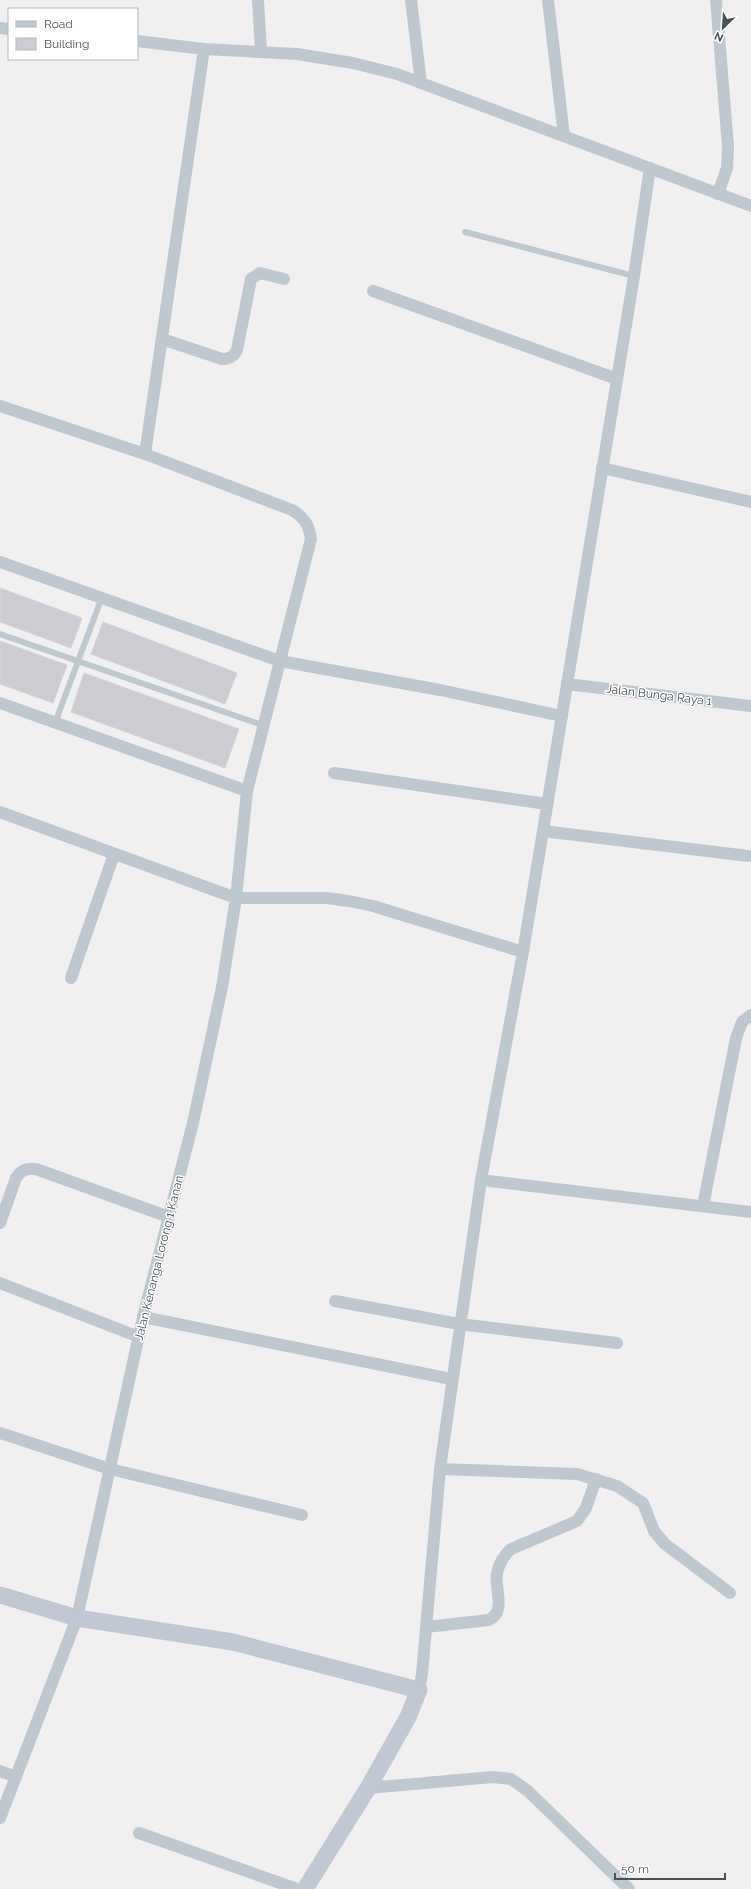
<svg xmlns="http://www.w3.org/2000/svg" width="751" height="1889" viewBox="0 0 751 1889" font-family="Raleway,sans-serif">
	<style>
		.building { fill: #cccdd3; stroke: #d3d4d9 }
		.lines { fill: none; stroke-linecap: round; stroke-linejoin: round }
		.lane { stroke: #c0c8cf; stroke-width: 6 }
		.street { stroke: #c0c8cf; stroke-width: 12 }
		.secondary { stroke: #c1c8d3; stroke-width: 17 }
		.labels { text-anchor: middle; stroke-width: 3; stroke-linejoin: round; paint-order: stroke }
		.street-label { font-size: 12px; fill: #48505a; stroke: #fff }
	</style>
	<rect width="100%" height="100%" fill="#f1efef"/>
	<g class="building">
		<polygon points="0,588 82,618 71,648 0,622"/>
		<polygon points="103,622 237,673 225,704 91,654"/>
		<polygon points="0,641 67,665 53,703 0,684"/>
		<polygon points="84,673 239,729 225,768 71,712"/>
	</g>
	<g class="lines">
		<g class="lane">
			<polyline points="465,232 634,276"/>
			<polyline points="0,634 262,725"/>
			<polyline points="55,723 102,597"/>
		</g>
		<g class="street">
			<polyline points="258,0 261,51"/>
			<polyline points="411,0 421,83"/>
			<polyline points="548,0 564,136"/>
			<polyline points="716,0 728,146 727,168 718,194"/>
			<polyline points="0,28 9,29"/>
			<polyline points="137,41 204,49 297,54 353,63 397,74 751,206"/>
			<polyline points="373,291 617,379"/>
			<path d="M162,339l60,20c8,0 12,-3 15,-9l14,-71 9,-6 24,6"/>
			<path d="M0,406l145,48 147,56c12,7 17,15 19,29l-64,252 -11,107 -14,89 -29,136 -50,194 -66,301 -77,200"/>
			<polyline points="145,454 204,49"/>
			<polyline points="602,468 751,502"/>
			<polyline points="0,562 280,661 440,690 562,716"/>
			<polyline points="567,684 751,706"/>
			<polyline points="0,703 247,791"/>
			<polyline points="334,773 547,804"/>
			<polyline points="0,812 236,898 326,898 349,901 373,906 523,952"/>
			<polyline points="543,831 748,856"/>
			<polyline points="71,978 114,854"/>
			<polyline points="481,1180 751,1212"/>
			<polyline points="703,1206 736,1038 742,1022 751,1015"/>
			<path d="M0,1223l16,-45c5,-8 10,-10 20,-9l133,48"/>
			<polyline points="0,1283 139,1337"/>
			<polyline points="335,1301 459,1324 617,1343"/>
			<polyline points="143,1317 451,1379"/>
			<polyline points="0,1433 110,1469 302,1515"/>
			<polyline points="440,1469 577,1474 617,1486 643,1503 654,1531 665,1544 730,1593"/>
			<path d="M426,1627l63,-7c18,-10 5,-31 8,-47 2,-9 7,-18 14,-24l66,-28 9,-13 10,-29"/>
			<polyline points="419,1690 422,1674 440,1469 481,1180 523,952 543,831 634,276 650,168"/>
			<polyline points="0,1771 16,1777"/>
			<polyline points="368,1788 493,1777 511,1779 528,1791 629,1889"/>
			<polyline points="139,1833 297,1889"/>
		</g>
		<polyline class="secondary" points="0,1595 77,1618 233,1642 419,1690 408,1717 368,1788 305,1889"/>
	</g>
	<g class="labels">
		<g class="street-label">
			<text transform="translate(659 695) rotate(7)" y="4">Jalan Bunga Raya 1</text>
			<text transform="translate(159 1258) rotate(-76)" y="4">Jalan Kenanga Lorong 1 Kanan</text>
		</g>
	</g>
	<rect x="8" y="8" width="130" height="52" fill="#ffffff" stroke="#b6b9bd"/>
	<rect x="16" y="21" width="20" height="6" fill="#c1c8d3" stroke="#b6b9bd"/>
	<text x="44" y="28" font-size="12" fill="#48505a">Road</text>
	<rect x="16" y="38" width="20" height="12" fill="#cccdd3" stroke="#b6b9bd"/>
	<text x="44" y="48" font-size="12" fill="#48505a">Building</text>
	<g transform="translate(723 28) rotate(205)" stroke="#ffffff" stroke-width="3" paint-order="stroke">
	<path d="M0-3L7 15L0 10L-7 15Z" fill="#48505a"/>
	<text y="-6" font-size="11" font-weight="bold" text-anchor="middle" fill="#48505a">N</text>
	</g>
	<path d="M615 1873v6h110v-6" fill="none" stroke="#48505a" stroke-width="2"/>
	<text x="621" y="1873" font-size="12" fill="#48505a" stroke="#ffffff" stroke-width="3" paint-order="stroke">50 m</text>
</svg>
